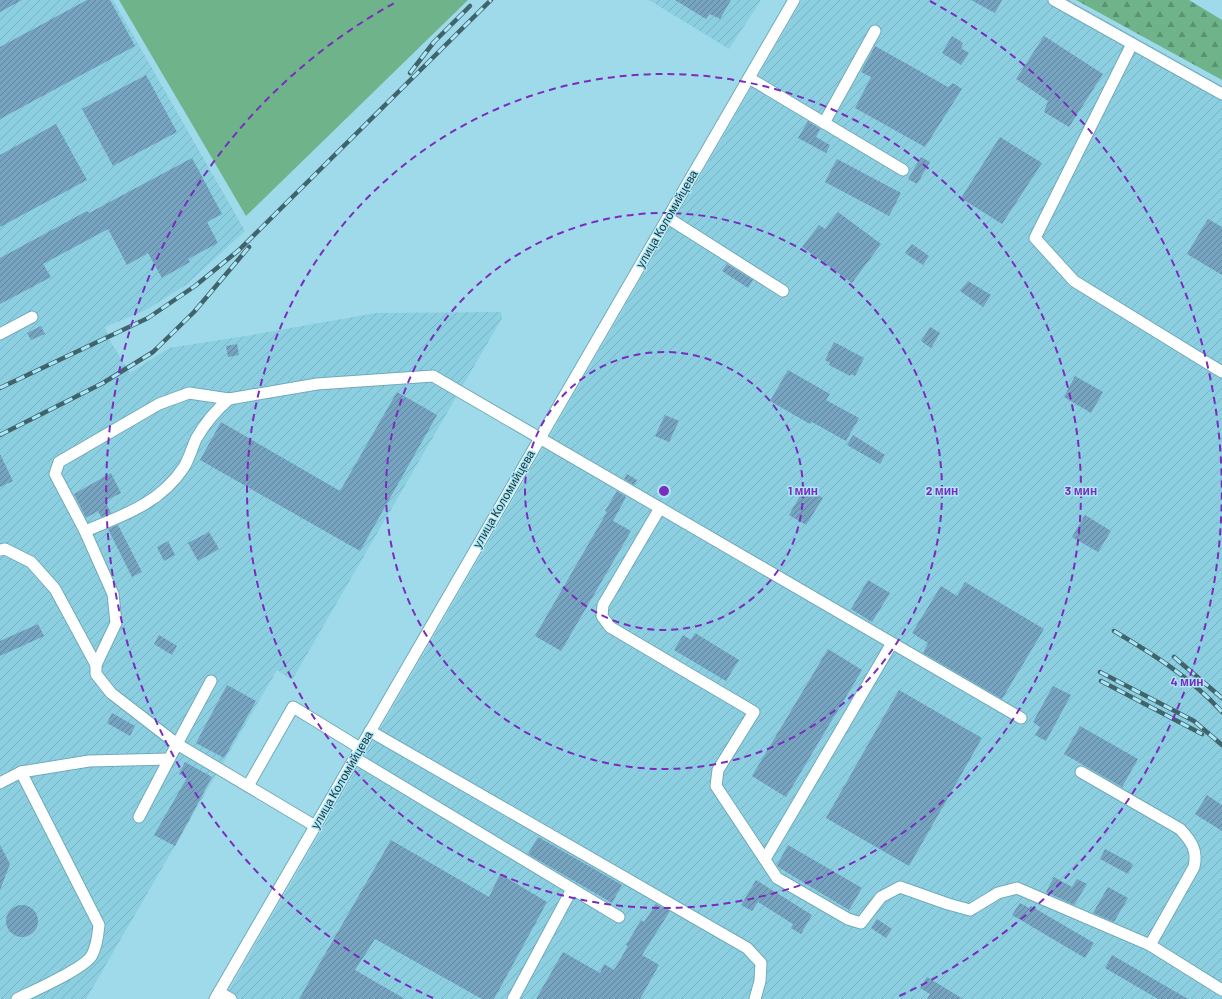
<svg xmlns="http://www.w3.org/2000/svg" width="1222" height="999" viewBox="0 0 1222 999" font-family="Barlow,sans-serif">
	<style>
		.industrial { fill: url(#industrial-furrows) }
		.grass { fill: #6fb38a }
		.forest { fill: url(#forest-firs) }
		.building { fill: url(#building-hatch) }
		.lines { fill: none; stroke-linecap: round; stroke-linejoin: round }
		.minor-casing { stroke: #71abba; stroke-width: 13 }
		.minor { stroke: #fff; stroke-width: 11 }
		.rail-casing { stroke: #41636c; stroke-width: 4.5 }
		.rail { stroke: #ace7f7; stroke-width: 3; stroke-dasharray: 9; stroke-linecap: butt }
		.ring { fill: none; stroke: #7b2cbf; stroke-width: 2; stroke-dasharray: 7 5 }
		.labels { text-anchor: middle; stroke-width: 3; stroke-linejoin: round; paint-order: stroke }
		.street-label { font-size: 12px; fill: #183036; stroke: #ace7f7 }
		.centre { fill: #7b2cbf; stroke: #ace7f7; stroke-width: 2 }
		.ring-label { font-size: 12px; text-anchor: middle; font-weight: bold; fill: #7b2cbf; stroke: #ace7f7; stroke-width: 3; stroke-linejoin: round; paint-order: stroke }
	</style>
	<defs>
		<pattern id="industrial-furrows" width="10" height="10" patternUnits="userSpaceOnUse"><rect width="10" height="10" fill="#8bcfe1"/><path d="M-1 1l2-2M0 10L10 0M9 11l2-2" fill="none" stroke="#77b2c2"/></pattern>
		<pattern id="forest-firs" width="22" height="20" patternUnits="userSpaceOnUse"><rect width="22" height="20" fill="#6fb38a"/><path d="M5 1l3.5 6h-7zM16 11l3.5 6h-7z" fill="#5a9272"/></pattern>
		<pattern id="building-hatch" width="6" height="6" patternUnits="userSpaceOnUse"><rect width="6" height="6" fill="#76a3c0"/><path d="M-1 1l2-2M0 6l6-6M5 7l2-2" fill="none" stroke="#60859d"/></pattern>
	</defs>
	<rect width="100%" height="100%" fill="#9fdaea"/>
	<g class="industrial">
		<polygon points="0,0 113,0 245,231 186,285 146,310 105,327 109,339 130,373 169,348 246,336 376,313 501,312 502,318 292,680 277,670 86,999 0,999"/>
		<polygon points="649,0 761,0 729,49"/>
		<polygon points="802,0 1069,0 1222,86 1222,999 224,999"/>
	</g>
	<polygon class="grass" points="119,0 468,0 246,216"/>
	<polygon class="forest" points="1076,0 1189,0 1222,20 1222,80"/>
	<g class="building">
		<polygon points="0,0 22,0 0,12"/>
		<polygon points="87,0 110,0 135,46 0,119 0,47"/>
		<polygon points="675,0 731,0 720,19 710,14 706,19"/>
		<polygon points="971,0 1002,0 995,13"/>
		<polygon points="952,36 963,43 961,48 969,53 961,65 942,53"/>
		<polygon points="1044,36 1103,74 1069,127 1044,112 1048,101 1016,79"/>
		<polygon points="875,46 948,87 953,83 962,89 925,147 855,108 871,77 861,72"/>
		<polygon points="146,75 177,132 113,166 82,109"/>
		<polygon points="808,121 820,129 816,137 830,145 826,153 798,138"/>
		<polygon points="56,124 87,180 0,227 0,155"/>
		<polygon points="1000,137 1042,163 1002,224 961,198"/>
		<polygon points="921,157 930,162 917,184 908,179"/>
		<polygon points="192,158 222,214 207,222 218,243 188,259 190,262 162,278 148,253 127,265 108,229 43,264 51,277 0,304 0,258 87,211 89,213"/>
		<polygon points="837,159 901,193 889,216 825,182"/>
		<polygon points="838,212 881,244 852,283 802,247 819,225 825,229"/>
		<polygon points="1208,219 1222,227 1222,275 1187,254"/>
		<polygon points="912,244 929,256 923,265 905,253"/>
		<polygon points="727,264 753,280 748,288 722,271"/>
		<polygon points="968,281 991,295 983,307 960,291"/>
		<polygon points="41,326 45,334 31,340 27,333"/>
		<polygon points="930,327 940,333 931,348 921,341"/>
		<polygon points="834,342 864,358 855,376 851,374 850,376 829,365 830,363 825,360"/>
		<polygon points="237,344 239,355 228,357 226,346"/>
		<polygon points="788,370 830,394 826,400 859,418 846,441 812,422 810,424 770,401"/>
		<polygon points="1075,376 1103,392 1091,413 1064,397"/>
		<polygon points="397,392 437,415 360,551 200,460 221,422 340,491"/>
		<polygon points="665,415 679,421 669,442 655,436"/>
		<polygon points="853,435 885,455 880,464 847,445"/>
		<polygon points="0,454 13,481 0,487"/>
		<polygon points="111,473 121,493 105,501 111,513 101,517 98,511 86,518 74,494"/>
		<polygon points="627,474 637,480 634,485 624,479"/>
		<polygon points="805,487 823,498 806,525 789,515"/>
		<polygon points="617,491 626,497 613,521 631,531 561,651 535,636 607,512 605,511"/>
		<polygon points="1085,515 1111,531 1098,552 1072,537"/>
		<polygon points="118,525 142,572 132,577 108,529"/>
		<polygon points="209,532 219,549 198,561 188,543"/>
		<polygon points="168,541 175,555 164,561 157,547"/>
		<polygon points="868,580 890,593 872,622 851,609"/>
		<polygon points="965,582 1044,629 1002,699 923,653 928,643 912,633 941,586 957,596"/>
		<polygon points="38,624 44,636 0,656 0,641"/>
		<polygon points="695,633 739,660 726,681 674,650 683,635 691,640"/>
		<polygon points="159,635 177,646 172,655 154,644"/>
		<polygon points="828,649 862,670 786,797 752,776"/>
		<polygon points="227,685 256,701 224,758 196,743"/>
		<polygon points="1053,686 1071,695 1046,741 1035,735 1040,727 1033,722"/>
		<polygon points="899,690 982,738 909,866 826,818"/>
		<polygon points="112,713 135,726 130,736 107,723"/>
		<polygon points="1080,726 1138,759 1122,787 1064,754"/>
		<polygon points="185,762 212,777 175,846 154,835 187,778 179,774"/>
		<polygon points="1207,795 1222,805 1222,831 1195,814"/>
		<polygon points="538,837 622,885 612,903 528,854"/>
		<polygon points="391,840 489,897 500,874 547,902 494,999 482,999 375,939 355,970 405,999 299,999"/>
		<polygon points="0,845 10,864 0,890"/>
		<polygon points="788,845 862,888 849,910 778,867 777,865"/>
		<polygon points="1105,849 1133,864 1128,874 1100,859"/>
		<polygon points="1054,877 1072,887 1077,879 1087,884 1074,905 1046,892"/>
		<polygon points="756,880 812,915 801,934 791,928 793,924 758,902 752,911 741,905"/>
		<polygon points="1108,887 1128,898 1114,922 1093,913"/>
		<polygon points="1020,903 1029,908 1031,906 1094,943 1085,958 1012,915"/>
		<polygon points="656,904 670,911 642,955 659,965 640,999 536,999 563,952 600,973 604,964 614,970 628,946 626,945 641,920 644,922"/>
		<circle cx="22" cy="921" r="16"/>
		<polygon points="877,919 892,929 886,938 871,928"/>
		<polygon points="1112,955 1188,999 1158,999 1105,968"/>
		<polygon points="927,977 963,999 927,999 930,994 920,988"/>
	</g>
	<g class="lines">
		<g class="minor-casing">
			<g id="minor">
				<polyline points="1054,0 1222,94"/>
				<polyline points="1132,44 1035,238 1074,281 1222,372"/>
				<polyline points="749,78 903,170"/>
				<polyline points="824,123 875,31"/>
				<polyline points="668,218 783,291"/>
				<polyline points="0,334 32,317"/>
				<polyline points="660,508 603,605 602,616 610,627 754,712 718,770 716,786 777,878 848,919 861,923 881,897 900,887 948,904 970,910 998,893 1017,888 1150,945 1222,990"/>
				<path d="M85,531c37,-15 76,-28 99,-64 5,-8 8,-19 12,-28 9,-16 19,-28 33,-40"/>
				<polyline points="0,550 5,549 31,562 55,589 96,665"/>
				<polyline points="211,681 177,744 111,693 96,674 96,665 116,623 113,594 85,531 55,474 59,462 159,404 189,393 229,399 317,384 433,376 1021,718"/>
				<polyline points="370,731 747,948 761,963 760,981 755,999"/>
				<polyline points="355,758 619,917"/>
				<path d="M1081,772l99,57c11,12 18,21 14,38l-44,78"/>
				<polyline points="0,783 21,772"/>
				<polyline points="248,786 293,707 360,748"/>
				<polyline points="139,817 177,744 315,826"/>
				<polyline points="765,859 892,643"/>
				<polyline points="219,992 231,999"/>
				<path d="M17,999c14,-7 69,-31 75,-44 5,-9 6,-20 7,-30l-78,-153 68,-11 80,-2"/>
				<polyline points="215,999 794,0"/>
				<polyline points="513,999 572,889"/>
			</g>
		</g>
		<use href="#minor" class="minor"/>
		<g class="rail-casing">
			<g id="rail">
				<polyline points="410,73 434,42 470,6"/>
				<polyline points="0,388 148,318 195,286 239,250 491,0"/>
				<polyline points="0,435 103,383 153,352 194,312 249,247"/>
				<path d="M1114,631c39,23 77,47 108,81"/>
				<polyline points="1174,657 1222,698"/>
				<polyline points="1100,672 1194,721 1222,745"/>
				<polyline points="1101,681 1202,734"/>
			</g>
		</g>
		<use href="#rail" class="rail"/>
	</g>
	<g class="ring">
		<circle cx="664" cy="491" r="139"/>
		<circle cx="664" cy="491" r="278"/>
		<circle cx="664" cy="491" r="417"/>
		<path d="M433 998A557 557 0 0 1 398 1M930 1A557 557 0 0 1 895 998"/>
	</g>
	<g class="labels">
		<g class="street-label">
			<text transform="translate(667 219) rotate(-60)" y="4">улица Коломийцева</text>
			<text transform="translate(504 499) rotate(-60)" y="4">улица Коломийцева</text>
			<text transform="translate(342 780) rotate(-60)" y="4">улица Коломийцева</text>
		</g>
	</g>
	<circle cx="664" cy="491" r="6" class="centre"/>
	<g class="ring-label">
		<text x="803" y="495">1 мин</text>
		<text x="942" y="495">2 мин</text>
		<text x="1081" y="495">3 мин</text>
		<text x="1187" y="686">4 мин</text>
	</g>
</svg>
